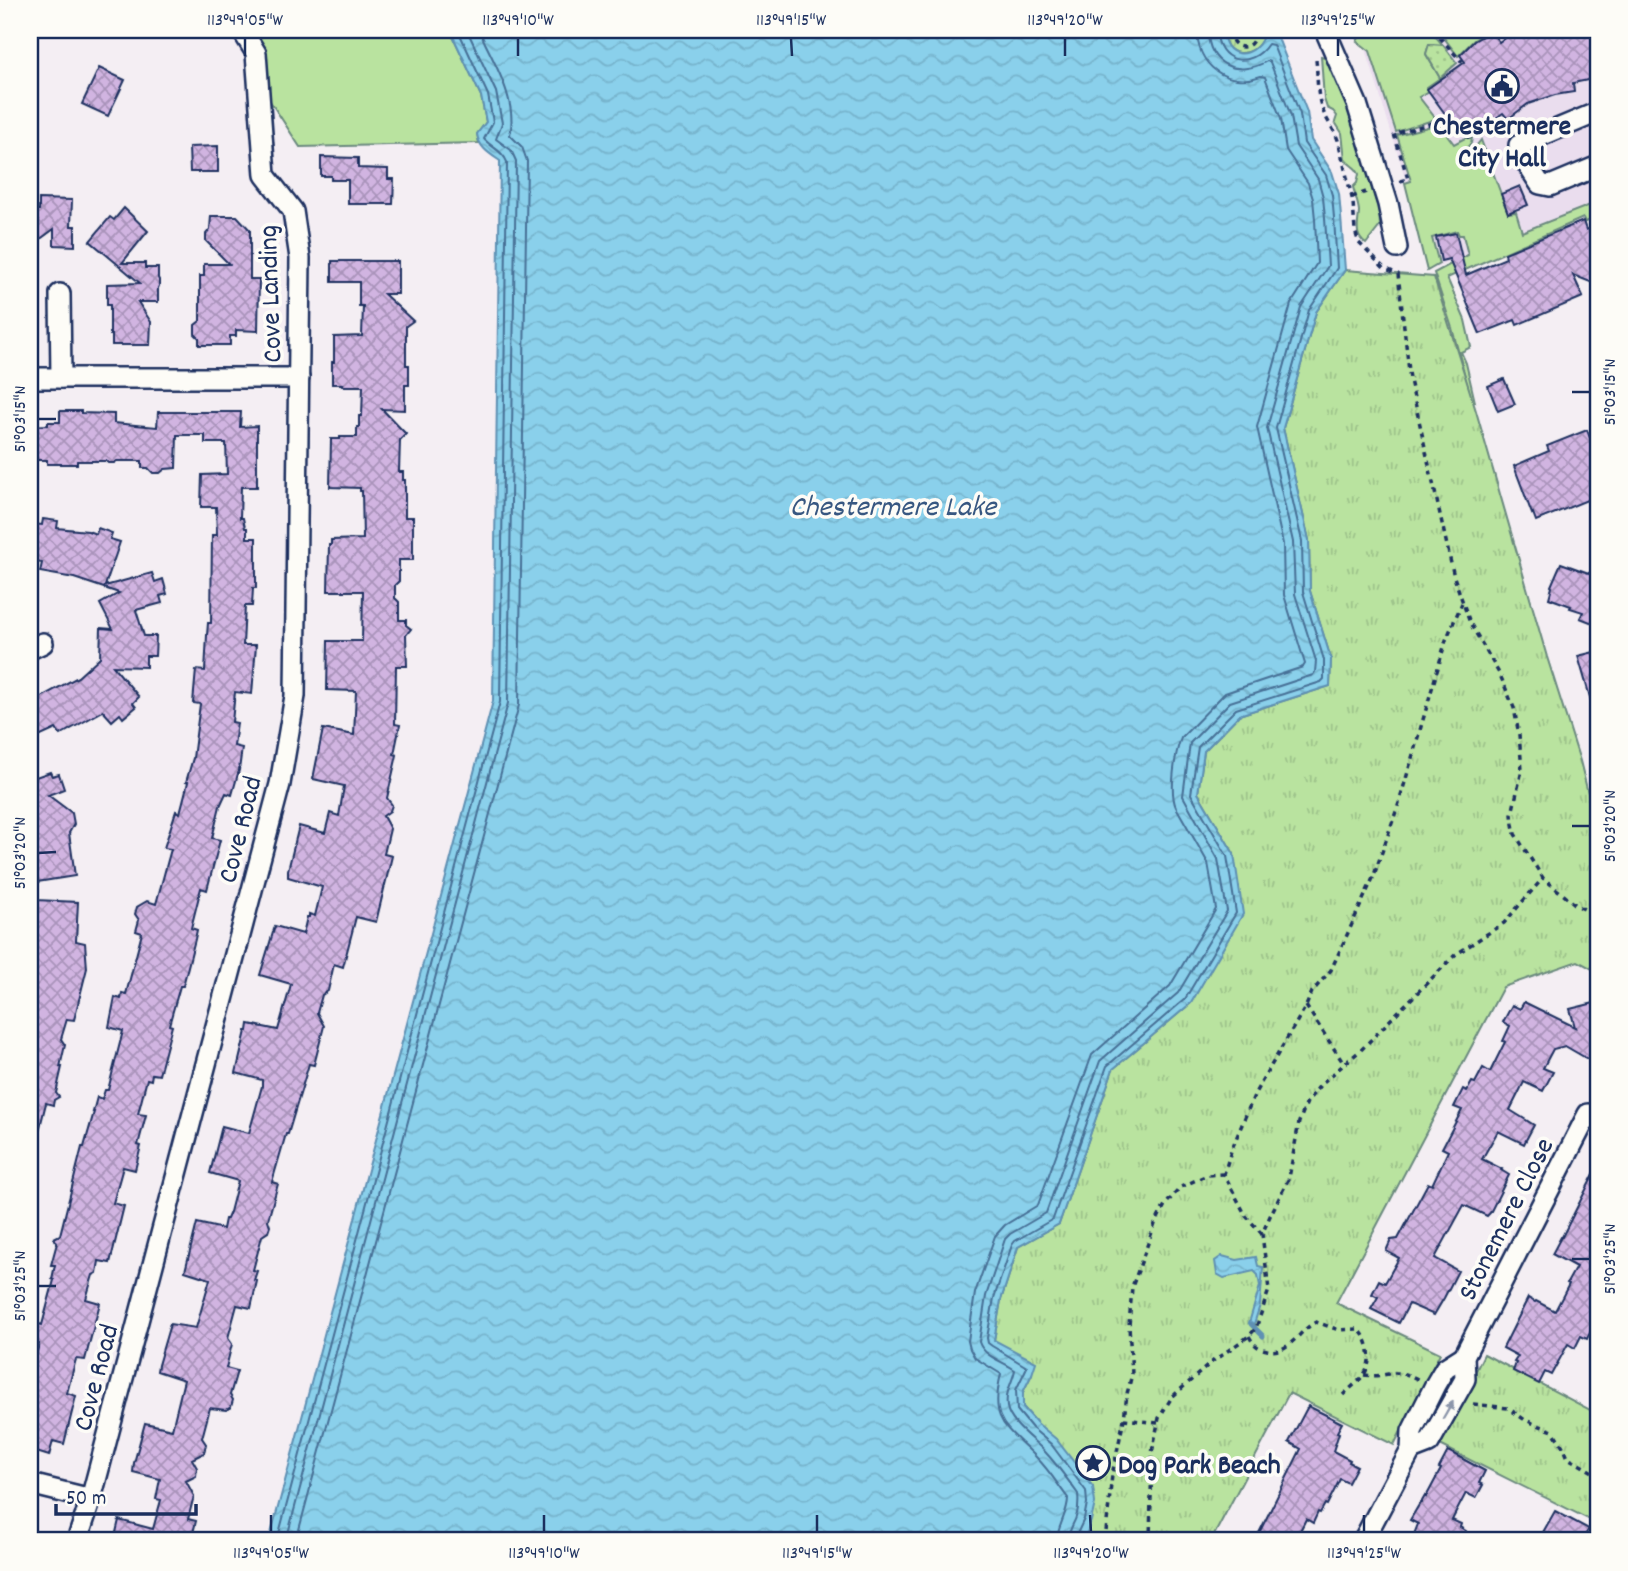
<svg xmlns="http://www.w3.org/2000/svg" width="1628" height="1571" viewBox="0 0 1628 1571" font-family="Dekko,sans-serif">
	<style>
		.built { fill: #eaddee }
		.grass { fill: #b9e39f; stroke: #6a897e; stroke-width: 2 }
		.park { fill: url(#park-tufts); stroke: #6a897e; stroke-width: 2 }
		.garden { fill: url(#garden-dots); stroke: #6a897e; stroke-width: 2 }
		.water { fill: url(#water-waves); stroke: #5e90b3; stroke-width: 2 }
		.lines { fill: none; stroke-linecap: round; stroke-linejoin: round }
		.shore { stroke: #476f96; stroke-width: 2 }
		.stream { stroke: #5e90b3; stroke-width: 5 }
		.building { fill: url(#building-cross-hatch); stroke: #1b2f5e; stroke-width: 2 }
		.minor-casing { stroke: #1b2f5e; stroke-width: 24 }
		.path { stroke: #1b2f5e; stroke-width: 3.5; stroke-dasharray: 5 5; stroke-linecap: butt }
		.minor { stroke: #fdfcf7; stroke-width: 19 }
		.oneway { fill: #8c96aa }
		.ticks { fill: none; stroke: #1b2f5e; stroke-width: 2.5 }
		.labels { text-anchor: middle; stroke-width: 7; stroke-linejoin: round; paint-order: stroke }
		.poi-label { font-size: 28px; font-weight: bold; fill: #1b2f5e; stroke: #fdfcf7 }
		.street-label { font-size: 28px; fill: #1b2f5e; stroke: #fdfcf7 }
		.water-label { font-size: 30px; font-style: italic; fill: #375781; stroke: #fdfcf7 }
		.neatline { fill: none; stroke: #1b2f5e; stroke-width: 2.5 }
		.ticks-label { font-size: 18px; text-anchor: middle; fill: #1b2f5e }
	</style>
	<defs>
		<pattern id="park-tufts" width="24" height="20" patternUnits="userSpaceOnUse" patternTransform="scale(1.75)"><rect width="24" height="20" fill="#b9e39f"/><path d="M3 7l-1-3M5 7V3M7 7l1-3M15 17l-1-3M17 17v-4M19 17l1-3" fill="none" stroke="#9ec38b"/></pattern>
		<pattern id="garden-dots" width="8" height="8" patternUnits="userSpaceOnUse" patternTransform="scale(1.75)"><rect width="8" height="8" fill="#b9e39f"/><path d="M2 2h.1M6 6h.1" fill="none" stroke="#9ec38b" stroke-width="1.8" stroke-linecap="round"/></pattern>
		<pattern id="water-waves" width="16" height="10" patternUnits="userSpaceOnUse" patternTransform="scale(1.75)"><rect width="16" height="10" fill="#8ad0eb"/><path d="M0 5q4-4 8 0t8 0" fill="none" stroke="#76b3cc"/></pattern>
		<pattern id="building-cross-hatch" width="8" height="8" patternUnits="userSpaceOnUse" patternTransform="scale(1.75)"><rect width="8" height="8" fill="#d1b4e1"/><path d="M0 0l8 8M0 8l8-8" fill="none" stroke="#a993ba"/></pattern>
	</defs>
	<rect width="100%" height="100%" fill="#f4eef3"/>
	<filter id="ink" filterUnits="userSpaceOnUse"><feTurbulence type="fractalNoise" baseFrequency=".0143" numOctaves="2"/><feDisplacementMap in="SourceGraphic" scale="14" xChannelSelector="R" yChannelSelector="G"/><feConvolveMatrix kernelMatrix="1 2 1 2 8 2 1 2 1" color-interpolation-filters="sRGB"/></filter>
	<g filter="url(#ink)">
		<polygon class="built" points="1360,30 1598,30 1598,201 1433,269"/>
		<g class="grass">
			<polygon points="251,30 450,30 481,96 486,122 477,134 479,143 300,147 270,101 267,67 262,45"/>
			<polygon points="1386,30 1430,30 1443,45 1429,44 1426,54 1440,78 1427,87 1429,91 1419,97 1436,119 1396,132 1370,51 1357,41 1361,35"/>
			<polygon points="1438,30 1485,30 1486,32 1474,40 1458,56"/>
			<path d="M1321,56l8,2 7,14 43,139 1,15 -14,18c-13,-9 -7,-21 -7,-33 -1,-8 -4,-16 -6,-24l4,-4 2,-9c-4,-9 -10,-8 -14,-15l-3,-26 -7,-11 2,-6 -4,-5 -6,-3 -3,-9z"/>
			<polygon points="1439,124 1454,144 1465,138 1472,138 1471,143 1465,150 1473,150 1481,140 1508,213 1516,212 1522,232 1598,202 1598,213 1595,216 1595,219 1585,222 1583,218 1447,278 1465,320 1471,347 1461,352 1466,363 1475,402 1472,402 1452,328 1434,273 1468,255 1463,235 1459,235 1457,231 1432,238 1439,264 1427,271 1405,183 1411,181 1397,135"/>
		</g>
		<g class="park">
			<path d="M1224,30h64l-24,6c-11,26 -43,21 -40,-6z"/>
			<polygon points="1345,270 1434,277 1476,411 1547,657 1580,761 1598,833 1598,972 1578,961 1503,987 1336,1303 1440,1353 1394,1445 1289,1393 1211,1541 1081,1541 1086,1535 1093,1487 1023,1407 1023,1392 1032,1374 994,1340 1001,1300 1018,1247 1059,1224 1113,1069 1191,1003 1234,854 1198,793 1204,751 1239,715 1330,686 1331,659 1310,591 1309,540 1283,428 1316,312"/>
			<polygon points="1484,1354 1598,1414 1598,1524 1440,1445"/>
		</g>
		<polygon class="garden" points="1429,44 1443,45 1457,63 1440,78 1426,54"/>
		<g class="water">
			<path d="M450,30h774c-3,28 30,32 39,6l13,-3 31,79 4,28 21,32 7,22 2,23 4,53 -29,42 -33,116 26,112 1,51 21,68 -1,27 -91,29 -35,36 -6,42 36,61 9,60 -52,89 -78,66 -54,155 -41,23 -17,53 -7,40 42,22 -4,12 -9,18v15l14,16 19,16 37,48 2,16 -4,18 -5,14 -5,6h-812l224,-840 7,-540c-10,-7 -21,-13 -23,-27l9,-12 -5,-26z"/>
			<polygon points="1222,1256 1237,1260 1256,1257 1258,1266 1263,1267 1260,1305 1254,1324 1249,1323 1260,1286 1258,1275 1254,1271 1224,1278 1217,1274 1215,1261"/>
		</g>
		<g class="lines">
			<g class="shore">
				<path d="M277,1541l223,-839 7,-540c-3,-10 -16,-15 -23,-23l9,-17 -5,-27 -30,-65"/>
				<polyline points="286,1541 508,703 516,161 511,150 496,139 502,123 496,92 467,30"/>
				<path d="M296,1541l223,-836 8,-544 -5,-14 -12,-12c8,-36 -17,-73 -31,-105"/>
				<path d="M1057,1541c0,-15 11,-27 11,-43 -10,-13 -19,-28 -31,-40 -31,-32 -48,-35 -36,-84l-26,-16 -5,-9 -2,-8 7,-48 20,-57 10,-11 33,-20 54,-150 78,-69 46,-77 -8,-46 -32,-56c-7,-15 -1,-54 5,-69l44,-45 78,-26 2,-3 -21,-69 -1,-51 -26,-117 34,-123 26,-41 -2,-44 -2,-20 -5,-16 -22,-33 -5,-31 -16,-42 -4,-1c-34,12 -64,-10 -64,-46"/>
				<path d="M1067,1541c1,-7 3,-10 6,-17 5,-9 6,-20 5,-30 -10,-14 -20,-28 -31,-40 -11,-13 -37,-29 -40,-47 -2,-16 5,-23 8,-37 -12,-9 -31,-13 -36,-28l7,-46 19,-57 5,-5 36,-21 54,-152 78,-68 49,-82 -9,-52 -35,-63 7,-53 40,-41 83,-27 2,-3 1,-11 -21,-67 -2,-52 -26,-114 34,-121 27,-41 -3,-48 -2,-21 -5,-18 -22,-33 -5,-30 -21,-54 -3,-1c-29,17 -60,4 -59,-31"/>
				<path d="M1076,1541v-5l8,-17 3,-16 -1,-12 -35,-47 -19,-16 -15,-18 -1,-20 11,-23 -35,-21 -4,-3 -1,-5 7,-40 18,-53 3,-4 38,-22 54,-153 78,-67 51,-86 -9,-57 -36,-62 7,-47 38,-38 85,-27 3,-3v-19l-21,-68 -1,-51 -26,-113 33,-118 28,-42 -3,-50 -2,-23 -6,-20 -22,-32 -4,-29 -27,-69 -5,-1c-17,26 -52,19 -51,-14"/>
			</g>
			<polyline class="stream" points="1251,1324 1263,1336"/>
		</g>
		<g class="building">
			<polygon points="1535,30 1598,30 1598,78 1573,83 1574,92 1555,95 1528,104 1508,119 1503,113 1468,138 1457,124 1454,126 1427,89 1465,62 1460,55 1474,41 1491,31 1499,42 1510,34"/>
			<polygon points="99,68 125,80 108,116 82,104"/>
			<polygon points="218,146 218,172 190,172 189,147"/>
			<polygon points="321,157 358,158 358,168 388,169 388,179 394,179 393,204 348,204 348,180 331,180 331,176 321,176"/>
			<polygon points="1520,186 1528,205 1508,213 1501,194"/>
			<polygon points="39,199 72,200 71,226 75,226 75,246 54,245 54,229 35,243 36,210 39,210"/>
			<polygon points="124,208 148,231 122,263 145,263 145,268 158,268 158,278 159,280 159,286 158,288 158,302 138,302 151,322 150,345 112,345 112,335 110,335 110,305 107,305 107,284 140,283 90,241 110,217 114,220"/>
			<polygon points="211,216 237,216 250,230 250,279 259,279 258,331 236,330 236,336 230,336 230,345 199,345 199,338 195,334 195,325 200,321 200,276 204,276 204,264 229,264 206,241 206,234 210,229"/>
			<polygon points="1583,221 1586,230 1598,225 1598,285 1573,275 1583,297 1517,325 1515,320 1480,334 1449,259 1441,261 1436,237 1456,233 1466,275 1506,258 1505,253"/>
			<polygon points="332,261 398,261 398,294 384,294 413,321 406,326 406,365 409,365 409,385 405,385 405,410 382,409 406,434 400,440 399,472 403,472 403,480 405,480 405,517 413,517 413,560 399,560 399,581 395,585 395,598 399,602 399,620 406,620 406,625 411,629 406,635 407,666 396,666 395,724 400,725 394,754 397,755 387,798 392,805 390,811 383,816 390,829 384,854 392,856 376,922 356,917 343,967 334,964 328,991 322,995 317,1013 324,1026 314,1065 309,1064 288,1134 286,1134 272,1182 278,1184 268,1220 270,1226 268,1232 262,1236 253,1270 257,1271 254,1280 257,1281 251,1308 237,1305 228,1338 232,1344 226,1368 237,1371 230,1395 233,1400 231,1407 226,1410 210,1408 202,1438 206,1444 204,1453 192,1459 197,1468 196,1476 186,1481 194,1496 188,1519 196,1521 191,1541 114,1541 119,1520 153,1529 161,1500 156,1499 160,1479 133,1472 134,1463 145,1423 172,1429 184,1380 157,1371 158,1365 170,1324 196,1328 210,1279 185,1271 197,1223 223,1229 225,1219 227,1219 230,1212 238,1181 210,1173 222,1126 249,1133 262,1086 262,1080 236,1073 246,1031 248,1031 249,1024 278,1030 288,995 291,984 260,975 275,926 303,934 307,917 309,917 309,914 315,916 322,887 288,877 288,870 299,826 325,833 330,813 339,816 344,786 313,779 323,729 354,735 356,691 327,690 328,641 362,641 363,591 328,591 329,545 331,545 331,540 363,539 362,491 360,491 360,488 330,487 331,439 340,439 340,437 357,437 357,427 359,427 359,416 362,416 363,386 342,386 343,384 332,384 332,362 334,362 334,337 362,336 363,306 359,306 359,282 332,282"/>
			<polygon points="1504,379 1515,404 1498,411 1488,386"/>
			<polygon points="60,411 81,411 81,413 114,414 114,423 157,427 158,412 241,412 240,427 257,426 257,487 241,487 240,518 243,518 245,528 247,528 247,538 256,538 256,588 253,588 252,606 245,606 243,645 256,645 252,694 235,692 232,722 237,723 234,746 242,748 239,770 232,795 226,793 220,806 212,838 220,840 207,890 201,888 191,928 197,930 195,939 183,986 180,986 169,1025 172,1026 159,1075 152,1074 151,1080 147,1079 138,1114 146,1115 138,1145 141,1146 135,1170 123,1167 113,1203 124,1206 110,1263 99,1261 97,1273 93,1275 86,1299 100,1303 85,1360 76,1359 67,1393 76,1396 64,1444 53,1441 49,1456 30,1450 30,1379 39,1344 31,1342 36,1323 42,1325 54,1280 52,1279 55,1265 51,1265 57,1243 54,1238 60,1235 82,1147 84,1147 94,1112 93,1112 97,1097 102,1099 105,1090 108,1090 123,1031 109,1027 115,997 121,999 122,993 126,994 142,933 136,931 139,920 135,914 137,907 147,901 156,904 171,849 164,848 176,811 180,813 188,782 186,782 193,758 200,704 193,703 196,670 205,671 207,635 208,623 211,623 212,535 217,535 216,507 201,507 202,475 227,474 226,443 205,443 205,435 177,435 176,468 165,469 160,473 153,473 148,468 142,468 142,461 117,461 114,463 108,463 106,461 77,461 77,464 47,464 47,460 30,460 30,426 48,425 48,422 60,422"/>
			<polygon points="1587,430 1590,438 1598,435 1598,526 1587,500 1536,521 1533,513 1532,514 1514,466 1549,451 1547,446"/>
			<polygon points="43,519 58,521 57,528 88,531 96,534 98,528 112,533 110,539 120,542 105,586 152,573 155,582 163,579 167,594 160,596 162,603 136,610 144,636 156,636 155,656 146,656 146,667 113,666 139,697 133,703 136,707 123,718 120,714 112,721 103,711 60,735 56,729 30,741 30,703 78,677 100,657 101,628 113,629 100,604 119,593 74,578 40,572 42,563 30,561 30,544 33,524 42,525"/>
			<polygon points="1561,563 1597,576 1598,575 1598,625 1580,618 1583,612 1570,608 1571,606 1549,598 1552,587 1551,586"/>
			<polygon points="1598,651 1598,710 1594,711 1578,656"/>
			<polygon points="50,772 52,776 59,774 64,789 48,795 72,813 74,824 69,833 75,876 37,882 37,877 30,877 30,779"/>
			<polygon points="36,900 78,902 76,941 85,943 87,968 74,1020 67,1019 61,1039 65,1045 60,1067 62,1067 56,1093 59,1097 54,1100 53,1105 46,1103 35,1147 30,1146 30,907 36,908"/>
			<polygon points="1524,1002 1575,1027 1570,1009 1598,1002 1598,1065 1565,1046 1553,1049 1543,1068 1553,1072 1543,1091 1524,1082 1510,1110 1534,1125 1526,1140 1524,1144 1498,1131 1482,1159 1502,1169 1501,1170 1509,1175 1490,1213 1487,1216 1464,1205 1435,1258 1458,1271 1444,1298 1434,1315 1409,1304 1399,1323 1371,1309 1378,1297 1372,1294 1379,1280 1385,1283 1399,1258 1386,1251 1391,1240 1398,1239 1428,1183 1432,1185 1448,1151 1442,1148 1462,1110 1454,1107 1463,1089 1467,1091 1472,1082 1475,1083 1483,1068 1490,1072 1505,1042 1503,1041 1510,1026 1503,1022 1512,1005 1520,1009"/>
			<polygon points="1598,1166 1598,1317 1587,1339 1581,1336 1575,1348 1568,1344 1551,1375 1545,1372 1539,1384 1513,1371 1516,1363 1514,1362 1518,1356 1503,1348 1528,1298 1535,1302 1536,1301 1555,1311 1569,1284 1567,1283 1576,1267 1552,1254 1561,1237 1562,1237"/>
			<polygon points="1308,1406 1342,1423 1337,1432 1339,1433 1333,1451 1350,1460 1349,1462 1357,1466 1348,1483 1340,1479 1327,1505 1325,1504 1320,1513 1318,1512 1313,1523 1306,1519 1295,1541 1255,1541 1301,1449 1289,1442"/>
			<polygon points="1448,1451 1485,1471 1479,1483 1483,1485 1476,1498 1466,1493 1452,1520 1461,1524 1460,1527 1466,1531 1460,1541 1421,1541 1413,1537 1418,1524 1410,1520 1420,1503 1421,1503 1425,1496 1426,1497 1441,1469 1439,1468"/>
			<polygon points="1555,1511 1589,1529 1581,1541 1538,1541"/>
		</g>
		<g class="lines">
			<g class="minor-casing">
				<g id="minor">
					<polyline points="1325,30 1357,104 1388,204 1397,248"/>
					<polyline points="1598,112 1519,145 1522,156 1540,184 1550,186 1598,166"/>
					<polyline points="60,294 61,378"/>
					<polyline points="30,378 299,378"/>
					<polyline points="30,649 43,643"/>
					<polyline points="1411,1450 1429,1443 1465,1379 1464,1356 1588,1114 1598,1119"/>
					<polyline points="30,1484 91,1499"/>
					<polyline points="77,1541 91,1499 280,784 295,696 300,258 293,211 265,175 256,53 243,32 239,30"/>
					<polyline points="1363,1541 1411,1450 1412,1431 1435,1385 1445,1368 1464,1356"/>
				</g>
			</g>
			<g class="path">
				<path d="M1231,30c-3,23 27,22 23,0"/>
				<polyline points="1433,30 1462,62"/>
				<path d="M1316,60c2,16 0,36 7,51 4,10 11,18 15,29l15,62 2,29 4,12 25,25 14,6 12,106 44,197 16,46 30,52 14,33 5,27 3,35 -10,44 1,10 2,10 28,44 33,27 22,11"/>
				<polyline points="1400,181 1408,179 1394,134 1436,122 1446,115"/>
				<polyline points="1352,197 1366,192"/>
				<polyline points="1306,1006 1344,1064"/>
				<polyline points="1262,1234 1246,1216 1224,1174 1231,1151 1255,1093 1306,1006 1312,992 1331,970 1373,878 1399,803 1446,640 1462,603"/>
				<path d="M1249,1336c5,9 8,12 18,14 22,5 31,-19 49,-28l23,8 19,-1c13,11 15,34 5,47 -6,7 -14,13 -21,20"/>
				<path d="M1364,1375c26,4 28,-10 55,5"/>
				<polyline points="1473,1404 1508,1408 1525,1420 1553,1431 1564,1448 1568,1458 1598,1475"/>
				<polyline points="1158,1423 1124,1419 1127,1394 1132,1374 1129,1326 1132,1287 1155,1224 1165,1205 1181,1187 1207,1175 1224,1174"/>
				<polyline points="1105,1541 1112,1475 1124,1419"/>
				<polyline points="1150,1541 1152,1453 1159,1418 1172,1397 1213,1361 1249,1336 1256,1328 1269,1290 1262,1234 1270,1216 1289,1178 1299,1122 1307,1102 1321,1084 1362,1049 1396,1014 1455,955 1504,923 1543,878"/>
			</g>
			<use href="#minor" class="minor"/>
		</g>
		<defs><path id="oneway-solid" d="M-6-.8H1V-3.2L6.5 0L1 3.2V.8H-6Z" transform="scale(1.75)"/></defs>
		<use class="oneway" href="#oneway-solid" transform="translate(1448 1410) rotate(-60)"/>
	</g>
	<path class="ticks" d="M245,38v18M518,38v18M791,38l1,18M1065,38v18M1338,38v18M1572,392h18M38,419h18M1572,826h18M38,853l18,-1M1572,1259h18M38,1286h18M271,1515v17M544,1515v17M817,1515v17M1090,1515l1,17M1364,1515v17"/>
	<defs>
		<g id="civic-ring" transform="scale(1.75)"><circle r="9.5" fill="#fdfcf7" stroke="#1b2f5e" stroke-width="1.5"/><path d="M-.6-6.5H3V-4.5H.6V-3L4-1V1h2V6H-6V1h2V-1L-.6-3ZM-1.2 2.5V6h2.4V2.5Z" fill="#1b2f5e"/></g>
		<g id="sight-ring" transform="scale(1.75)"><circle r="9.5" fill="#fdfcf7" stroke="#1b2f5e" stroke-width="1.5"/><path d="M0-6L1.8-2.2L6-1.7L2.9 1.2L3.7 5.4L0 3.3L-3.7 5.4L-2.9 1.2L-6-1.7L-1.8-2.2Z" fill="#1b2f5e"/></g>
	</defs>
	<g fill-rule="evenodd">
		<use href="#civic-ring" x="1502" y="86"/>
		<use href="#sight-ring" x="1093" y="1463"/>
	</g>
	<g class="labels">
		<g class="poi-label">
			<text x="1502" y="134">Chestermere<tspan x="1502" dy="32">City Hall</tspan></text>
			<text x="1118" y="1473" text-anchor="start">Dog Park Beach</text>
		</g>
		<g class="street-label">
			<text transform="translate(268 294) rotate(-92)" y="10">Cove Landing</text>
			<text transform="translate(238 829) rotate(-76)" y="10">Cove Road</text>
			<text transform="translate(1504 1218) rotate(-63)" y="10">Stonemere Close</text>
			<text transform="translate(94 1377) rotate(-75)" y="10">Cove Road</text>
		</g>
		<g class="water-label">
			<text x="893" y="515">Chestermere Lake</text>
		</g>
	</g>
	<rect width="1628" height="1571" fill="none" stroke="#fdfcf7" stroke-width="77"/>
	<path d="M56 1504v10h140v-10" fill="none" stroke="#1b2f5e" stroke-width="3.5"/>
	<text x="66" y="1504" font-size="21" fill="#1b2f5e" stroke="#fdfcf7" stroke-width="5" paint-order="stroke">50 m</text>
	<rect x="38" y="38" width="1552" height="1494" class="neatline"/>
	<g class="ticks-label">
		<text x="245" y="25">113°49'05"W</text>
		<text x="518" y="25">113°49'10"W</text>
		<text x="791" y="25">113°49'15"W</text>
		<text x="1065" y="25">113°49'20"W</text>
		<text x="1338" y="25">113°49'25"W</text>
		<text transform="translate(1609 392) rotate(-90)" y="6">51°03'15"N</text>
		<text transform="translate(19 419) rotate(-90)" y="6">51°03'15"N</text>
		<text transform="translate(1609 826) rotate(-90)" y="6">51°03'20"N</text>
		<text transform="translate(19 853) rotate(-90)" y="6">51°03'20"N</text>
		<text transform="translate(1609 1259) rotate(-90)" y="6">51°03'25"N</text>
		<text transform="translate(19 1286) rotate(-90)" y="6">51°03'25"N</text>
		<text x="271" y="1558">113°49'05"W</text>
		<text x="544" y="1558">113°49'10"W</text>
		<text x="817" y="1558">113°49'15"W</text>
		<text x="1091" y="1558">113°49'20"W</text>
		<text x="1364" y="1558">113°49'25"W</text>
	</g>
</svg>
